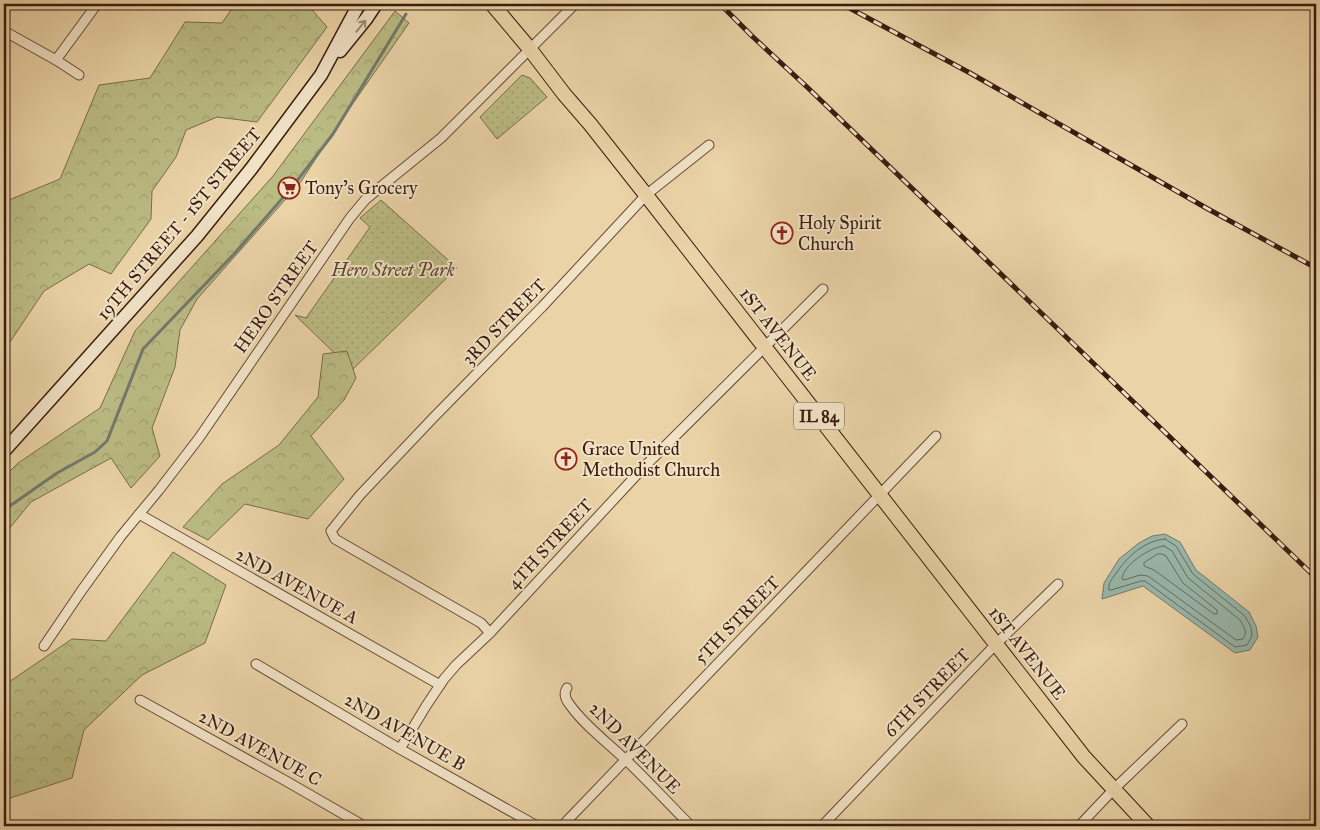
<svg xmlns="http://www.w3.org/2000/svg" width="1320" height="830" viewBox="0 0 1320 830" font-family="'IM FELL Great Primer',serif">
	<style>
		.grass { fill: url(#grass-dots); stroke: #7a6c4a }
		.forest { fill: url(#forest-crowns); stroke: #7a6c4a }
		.water { fill: #98b7ab; stroke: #72796d }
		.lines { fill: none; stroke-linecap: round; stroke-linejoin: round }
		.shore { stroke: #696a5d; stroke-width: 1 }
		.stream { stroke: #72796d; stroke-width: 3 }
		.minor-casing { stroke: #664a35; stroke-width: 11 }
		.secondary-casing { stroke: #3a1c0f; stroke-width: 15 }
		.primary-casing { stroke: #3a1c0f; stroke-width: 16 }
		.minor { stroke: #f1e2c6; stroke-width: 9 }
		.secondary { stroke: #f1e2c6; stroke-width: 12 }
		.primary { stroke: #ead3a7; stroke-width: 14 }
		.rail-casing { stroke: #3a1c0f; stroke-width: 5 }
		.rail { stroke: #f1e2c6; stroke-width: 3; stroke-dasharray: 9; stroke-linecap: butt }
		.oneway { stroke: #9f8974 }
		.labels { text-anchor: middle; stroke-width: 4; stroke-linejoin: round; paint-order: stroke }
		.shield { fill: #f1e2c6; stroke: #715746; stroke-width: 1 }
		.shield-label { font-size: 16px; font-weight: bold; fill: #3a1c0f }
		.poi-label { font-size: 18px; fill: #3a1c0f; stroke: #f1e2c6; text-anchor: start }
		.street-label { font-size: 18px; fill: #3a1c0f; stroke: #f1e2c6 }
		.park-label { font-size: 18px; font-style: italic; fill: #5a442c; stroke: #f1e2c6 }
	</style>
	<defs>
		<pattern id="grass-dots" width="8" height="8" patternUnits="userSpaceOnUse" patternTransform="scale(1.25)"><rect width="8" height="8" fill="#bbbb84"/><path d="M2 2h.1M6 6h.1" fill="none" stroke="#a2a071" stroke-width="1.8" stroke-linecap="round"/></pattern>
		<pattern id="forest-crowns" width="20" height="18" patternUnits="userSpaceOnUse" patternTransform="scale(1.25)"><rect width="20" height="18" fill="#bbbb84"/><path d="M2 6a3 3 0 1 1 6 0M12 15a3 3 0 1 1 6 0" fill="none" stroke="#a2a071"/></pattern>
	</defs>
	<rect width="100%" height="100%" fill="#ead3a7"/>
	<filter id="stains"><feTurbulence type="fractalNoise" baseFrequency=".004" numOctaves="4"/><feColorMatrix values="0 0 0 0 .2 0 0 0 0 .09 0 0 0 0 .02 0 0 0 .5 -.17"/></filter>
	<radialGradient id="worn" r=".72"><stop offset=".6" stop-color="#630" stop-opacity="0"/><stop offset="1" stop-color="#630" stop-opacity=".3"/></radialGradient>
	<g class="grass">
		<polygon points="522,75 530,78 547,97 497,139 480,117"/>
		<polygon points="381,200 457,268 352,370 295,315 306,318 370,227 360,218"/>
	</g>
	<g class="forest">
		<polygon points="235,4 307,4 327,27 257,122 217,117 186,130 176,157 152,191 151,219 111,274 89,264 44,291 4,351 4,202 60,179 99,85 150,78 185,22 222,23"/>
		<polygon points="395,11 409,23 333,132 300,183 197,299 180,330 175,367 152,428 160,456 131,488 111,458 31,502 4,535 4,477 18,463 100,408 135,331 273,176"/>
		<polygon points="347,351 356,378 344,400 311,436 344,479 308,519 245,504 208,540 183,527 222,484 279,445 318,397 323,354"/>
		<polygon points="173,552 226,585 205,643 142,675 84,730 72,778 4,800 4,681 9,682 72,639 106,641"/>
	</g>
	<polygon class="water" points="1165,534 1180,542 1196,570 1249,612 1256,626 1258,637 1250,650 1235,653 1143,586 1102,599 1104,583 1119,559 1139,543 1152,536"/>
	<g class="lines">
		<g class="shore">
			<path d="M1165,539l11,7 17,28 52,42 6,11 1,9 -5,9 -12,2 -90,-66h-4l-30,9h-2c-1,-6 2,-10 6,-15 11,-17 28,-34 50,-36z"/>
			<path d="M1164,546l8,5 16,27 52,42c4,7 8,12 3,19l-7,1 -88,-64 -8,-1 -16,5 -2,-1c1,-14 28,-32 42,-33z"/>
			<polygon points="1158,554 1162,554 1166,556 1183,583 1217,610 1217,614 1214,614 1154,570 1144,566 1144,563"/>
		</g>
		<polyline class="stream" points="4,512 7,508 57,473 95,452 107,441 143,349 234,254 293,186 333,134 406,14"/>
		<g class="minor-casing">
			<g id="minor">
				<polyline points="4,31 56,60 79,75"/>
				<polyline points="56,60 97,4"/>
				<polyline points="139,514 440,685"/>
				<polyline points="490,633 481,623 335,539 331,531 360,495 434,417 542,307 646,195 709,145"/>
				<polyline points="44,646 82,590 121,536 159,490 199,438 350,218 365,200 378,189 441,138 575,4"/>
				<polyline points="256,664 400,749 537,826"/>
				<path d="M567,688c-4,6 -1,12 3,17 14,20 38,38 56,55 22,21 43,44 65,66"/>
				<polyline points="140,700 286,781 364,826"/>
				<polyline points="400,749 426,706 444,679 456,665 490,633 644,467 823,289"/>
				<polyline points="562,826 936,436"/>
				<polyline points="822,826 996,644 1058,584"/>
				<polyline points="1079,826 1114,789 1182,724"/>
			</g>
		</g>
		<g class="secondary-casing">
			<g id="secondary">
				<polyline points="340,51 366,19 376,4"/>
				<polyline points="4,451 197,236 251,169 321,75 359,4"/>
			</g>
		</g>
		<g class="primary-casing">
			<polyline id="primary" points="492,4 529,48 564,94 590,124 646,195 1084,757 1148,826"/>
		</g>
		<use href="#minor" class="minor"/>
		<use href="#secondary" class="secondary"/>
		<use href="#primary" class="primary"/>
		<g class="rail-casing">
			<g id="rail">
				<polyline points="720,4 753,37 807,87 1316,578"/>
				<polyline points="842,4 970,73 1208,209 1316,268"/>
			</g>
		</g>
		<use href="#rail" class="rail"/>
	</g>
	<defs><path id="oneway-shaft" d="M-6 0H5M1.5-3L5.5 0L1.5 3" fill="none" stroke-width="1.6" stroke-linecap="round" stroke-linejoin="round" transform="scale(1.25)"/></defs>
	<use class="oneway" href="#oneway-shaft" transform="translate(361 26) rotate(-51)"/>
	<defs>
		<g id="supermarket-ring" transform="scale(1.125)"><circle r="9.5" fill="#f1e2c6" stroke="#8f2418" stroke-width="1.5"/><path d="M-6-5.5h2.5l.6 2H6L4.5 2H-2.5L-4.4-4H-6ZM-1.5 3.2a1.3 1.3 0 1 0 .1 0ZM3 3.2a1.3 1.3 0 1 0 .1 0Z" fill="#8f2418"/></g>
		<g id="church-ring" transform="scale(1.125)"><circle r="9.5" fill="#f1e2c6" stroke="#8f2418" stroke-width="1.5"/><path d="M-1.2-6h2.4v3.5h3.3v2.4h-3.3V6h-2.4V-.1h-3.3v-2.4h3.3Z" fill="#8f2418"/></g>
	</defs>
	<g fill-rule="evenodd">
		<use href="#supermarket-ring" x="289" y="188"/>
		<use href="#church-ring" x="782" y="233"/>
		<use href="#church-ring" x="566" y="459"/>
	</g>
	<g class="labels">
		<rect class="shield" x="794" y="402.5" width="50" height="27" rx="4"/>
		<g class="shield-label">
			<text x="819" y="422">IL 84</text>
		</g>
		<g class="poi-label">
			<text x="305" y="194">Tony's Grocery</text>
			<text x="798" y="229">Holy Spirit<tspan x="798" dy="21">Church</tspan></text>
			<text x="582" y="455">Grace United<tspan x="582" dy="21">Methodist Church</tspan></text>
		</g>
		<g class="street-label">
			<text transform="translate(179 224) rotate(-50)" y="6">19TH STREET - 1ST STREET</text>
			<text transform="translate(276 297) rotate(-55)" y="6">HERO STREET</text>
			<text transform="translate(504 322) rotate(-46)" y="6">3RD STREET</text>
			<text transform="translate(778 334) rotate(52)" y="6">1ST AVENUE</text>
			<text transform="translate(550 544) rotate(-47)" y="6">4TH STREET</text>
			<text transform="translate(297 586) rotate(29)" y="6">2ND AVENUE A</text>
			<text transform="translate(737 620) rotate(-46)" y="6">5TH STREET</text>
			<text transform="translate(1027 653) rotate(52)" y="6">1ST AVENUE</text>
			<text transform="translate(927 693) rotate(-46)" y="6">6TH STREET</text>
			<text transform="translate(405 732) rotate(30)" y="6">2ND AVENUE B</text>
			<text transform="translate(260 748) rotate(29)" y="6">2ND AVENUE C</text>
			<text transform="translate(635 748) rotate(45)" y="6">2ND AVENUE</text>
		</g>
		<g class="park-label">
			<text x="393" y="276">Hero Street Park</text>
		</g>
	</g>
	<rect width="1320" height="830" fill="none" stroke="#ead3a7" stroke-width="20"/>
	<rect x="5" y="5" width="1310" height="820" fill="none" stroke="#3a1c0f" stroke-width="2.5"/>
	<rect x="10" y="10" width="1300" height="810" fill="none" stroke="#3a1c0f"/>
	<rect width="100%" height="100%" filter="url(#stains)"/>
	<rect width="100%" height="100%" fill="url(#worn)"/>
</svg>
